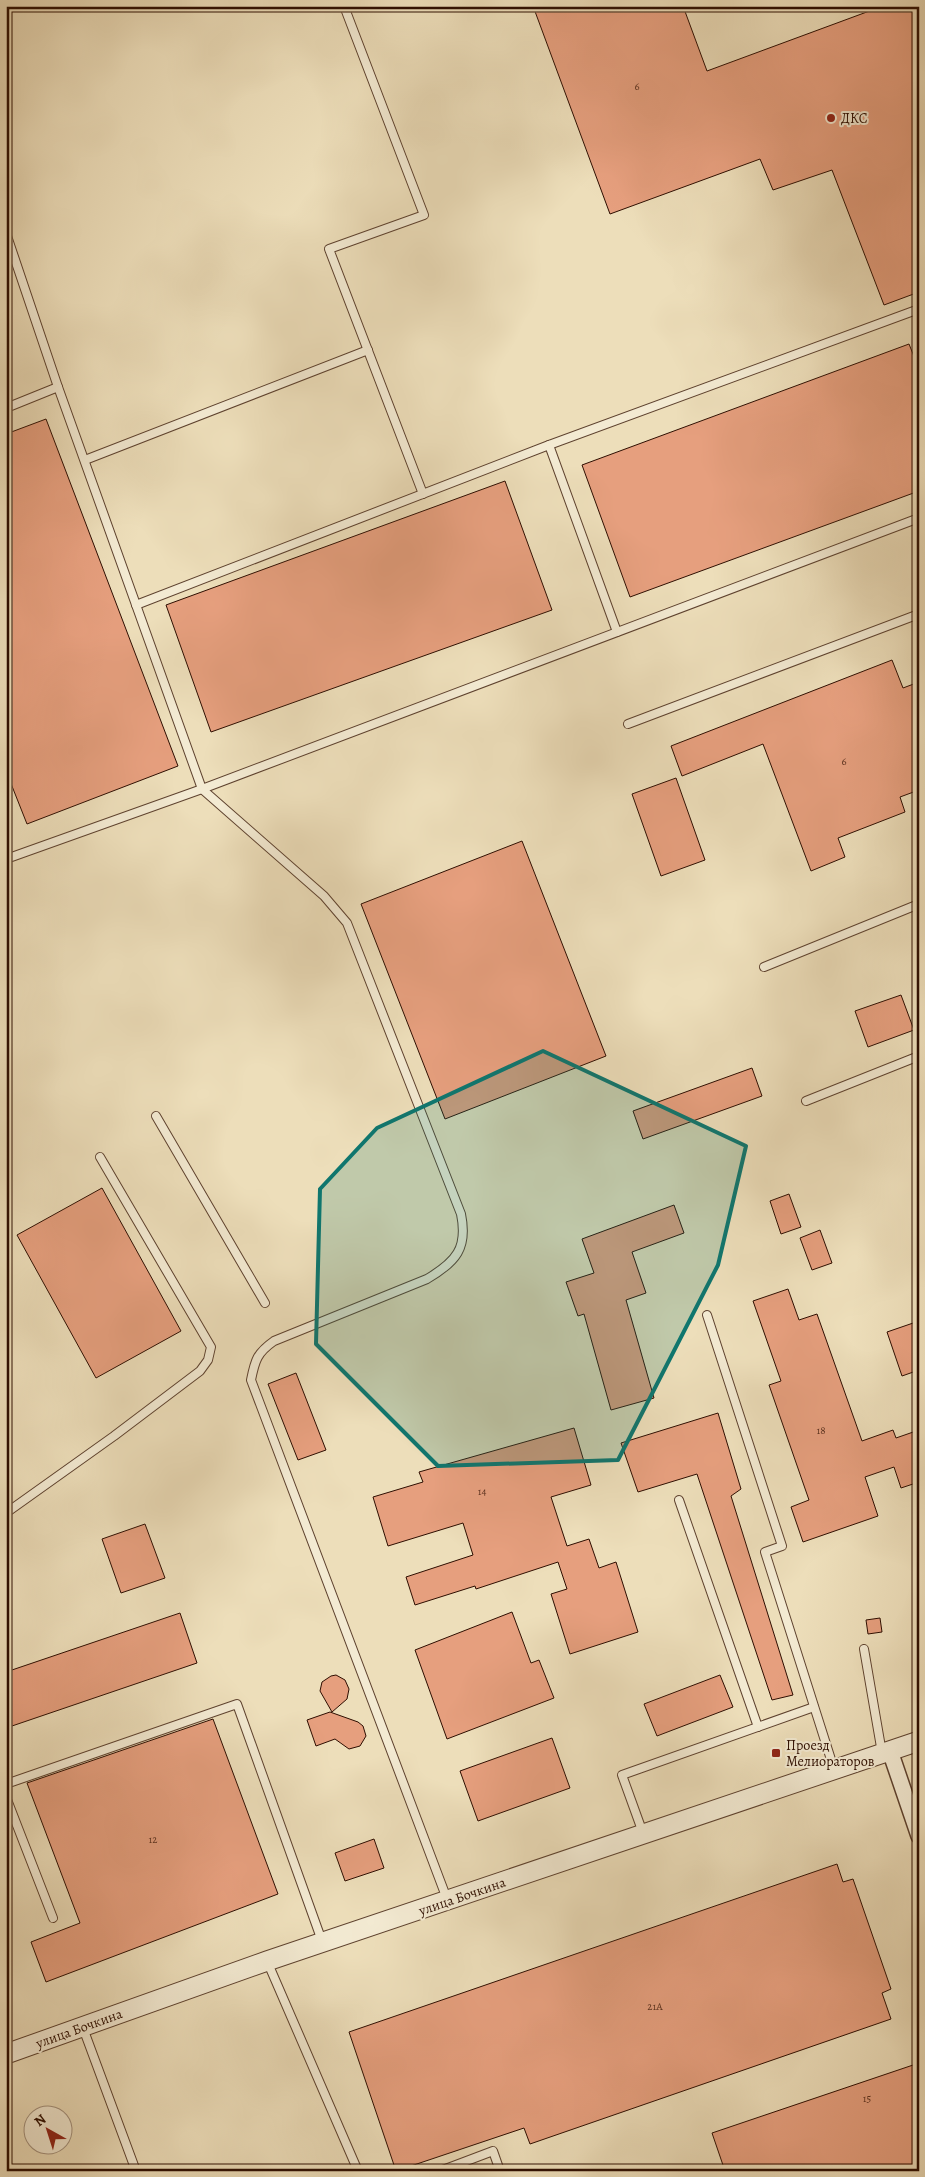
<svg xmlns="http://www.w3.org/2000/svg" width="925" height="2177" viewBox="0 0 925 2177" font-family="Alegreya,serif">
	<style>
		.building { fill: #e69f7e; stroke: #2e0e01 }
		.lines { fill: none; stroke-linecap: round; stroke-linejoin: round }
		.service-casing { stroke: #5e422f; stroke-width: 10 }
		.minor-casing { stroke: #5e422f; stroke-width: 18 }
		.tertiary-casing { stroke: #5e422f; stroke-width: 21 }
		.service { stroke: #f3ead2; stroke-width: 8 }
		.minor { stroke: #f3ead2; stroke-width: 15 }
		.tertiary { stroke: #f3ead2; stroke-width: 19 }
		.marked { fill: #0f766e; fill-opacity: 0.2; stroke: #0f766e; stroke-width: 4; stroke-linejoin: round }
		.poi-dot { fill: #8f2418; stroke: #f3ead2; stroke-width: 2 }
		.labels { text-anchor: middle; stroke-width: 4; stroke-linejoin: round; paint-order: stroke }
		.number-label { font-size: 11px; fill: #5c3220 }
		.poi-label { font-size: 14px; fill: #2e0e01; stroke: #f3ead2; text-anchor: start }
		.street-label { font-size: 14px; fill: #2e0e01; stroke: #f3ead2 }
	</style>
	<rect width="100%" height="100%" fill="#eddeba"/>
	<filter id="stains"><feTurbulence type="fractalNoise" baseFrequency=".004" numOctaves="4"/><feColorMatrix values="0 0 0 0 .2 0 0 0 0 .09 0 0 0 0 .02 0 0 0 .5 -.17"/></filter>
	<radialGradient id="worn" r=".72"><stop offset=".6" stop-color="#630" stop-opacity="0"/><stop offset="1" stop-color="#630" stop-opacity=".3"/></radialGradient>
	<g class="building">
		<polygon points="533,6 683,6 707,71 883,6 919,6 919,292 884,305 832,170 773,190 760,159 610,214"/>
		<polygon points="909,344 919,369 919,491 630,597 582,465"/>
		<polygon points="46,419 178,766 27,824 6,771 6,434"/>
		<polygon points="505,481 552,610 211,732 166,605"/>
		<polygon points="892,660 903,688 919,682 919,790 900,797 905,812 838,838 845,857 811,871 763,744 682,776 671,746"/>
		<polygon points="676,778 705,860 661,876 632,794"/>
		<polygon points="522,841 606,1056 445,1119 361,904"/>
		<polygon points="901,995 914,1030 868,1047 855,1011"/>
		<polygon points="752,1068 762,1096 643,1139 633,1111"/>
		<polygon points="102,1188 181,1331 96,1378 17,1235"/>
		<polygon points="789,1194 801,1227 781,1234 770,1201"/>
		<polygon points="674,1205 684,1233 632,1252 646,1293 626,1300 654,1398 611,1410 584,1314 578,1316 566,1282 594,1273 582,1239"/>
		<polygon points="820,1230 832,1263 812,1270 800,1238"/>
		<polygon points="788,1289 799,1320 817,1314 862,1441 893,1430 896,1438 919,1430 919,1482 901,1488 894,1467 865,1477 878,1516 803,1542 791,1507 809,1500 769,1385 781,1381 753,1301"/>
		<polygon points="919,1321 919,1370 902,1376 887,1332"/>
		<polygon points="296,1373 326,1450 298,1460 268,1384"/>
		<polygon points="718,1413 741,1489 731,1496 793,1695 772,1700 697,1474 638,1492 621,1443"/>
		<polygon points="574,1428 591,1485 551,1497 567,1546 589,1539 599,1568 616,1562 638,1632 570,1654 551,1594 567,1589 558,1562 476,1589 475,1586 415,1605 406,1577 473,1555 463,1523 388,1546 373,1497 423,1482 419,1472"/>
		<polygon points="145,1524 165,1578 121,1593 102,1539"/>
		<polygon points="512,1612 531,1663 539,1660 554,1698 447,1739 415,1650"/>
		<polygon points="180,1613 197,1663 9,1727 6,1718 6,1672"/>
		<polygon points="880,1618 882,1632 868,1634 866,1620"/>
		<polygon points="336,1675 345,1680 349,1689 347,1699 332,1712 320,1691 322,1682 331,1676"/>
		<polygon points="720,1675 733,1707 657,1736 644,1704"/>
		<polygon points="330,1712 358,1722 363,1726 366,1736 360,1746 349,1749 335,1739 316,1746 307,1720"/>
		<polygon points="213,1719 278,1894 46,1982 31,1942 80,1923 27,1783"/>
		<polygon points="552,1738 570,1788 478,1821 460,1771"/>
		<polygon points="374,1839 384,1868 345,1881 335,1853"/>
		<polygon points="837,1864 843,1882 853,1879 891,1989 882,1993 891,2019 530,2144 524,2128 396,2171 349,2032"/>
		<polygon points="919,2063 919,2171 725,2171 712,2133"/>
	</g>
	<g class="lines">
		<g class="service-casing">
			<g id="service">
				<polyline points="344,6 424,215 329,249 423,494"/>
				<path d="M6,233l52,154 144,402 122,107 23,27 114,291c7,34 -5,48 -34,65l-153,62c-17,12 -19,19 -23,39l196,519"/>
				<polyline points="6,408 58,387"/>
				<polyline points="549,445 919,309"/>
				<polyline points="85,460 368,350"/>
				<polyline points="136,605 549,445 617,632"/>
				<polyline points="628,724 919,614"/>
				<polyline points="6,859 202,789 919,518"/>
				<polyline points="764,967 919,904"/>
				<polyline points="806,1101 919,1056"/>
				<polyline points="156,1116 265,1303"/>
				<polyline points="707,1315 782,1546 765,1552 834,1769"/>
				<polyline points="679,1500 758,1727"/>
				<polyline points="6,1513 114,1436 200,1371 208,1360 211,1347 100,1157"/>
				<polyline points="864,1649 882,1753"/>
				<polyline points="6,1784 237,1704 322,1941"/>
				<polyline points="6,1797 53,1918"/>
				<polyline points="643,1833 622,1775 814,1707"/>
				<polyline points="267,1961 358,2171"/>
				<polyline points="83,2028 136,2171"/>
				<polyline points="6,2166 7,2166"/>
				<polyline points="440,2171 493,2151 500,2171"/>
			</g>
		</g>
		<g class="minor-casing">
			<polyline id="minor" points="890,1751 919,1836"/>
		</g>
		<g class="tertiary-casing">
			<polyline id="tertiary" points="6,2054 267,1961 919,1741"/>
		</g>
		<use href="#service" class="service"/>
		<use href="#minor" class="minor"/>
		<use href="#tertiary" class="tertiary"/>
	</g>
	<path class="marked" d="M543,1051l203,95 -28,119 -100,195 -180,6 -122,-122 4,-155 57,-61z"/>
	<g class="poi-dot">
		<circle cx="831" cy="118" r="5"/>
		<rect x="771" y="1748" width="10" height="10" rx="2.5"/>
	</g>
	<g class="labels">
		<g class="number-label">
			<text x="637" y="90">6</text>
			<text x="844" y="765">6</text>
			<text x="821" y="1434">18</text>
			<text x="482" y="1495">14</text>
			<text x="153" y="1843">12</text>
			<text x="655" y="2010">21А</text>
			<text x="867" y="2102">15</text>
		</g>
		<g class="poi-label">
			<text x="841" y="123">ДКС</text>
			<text x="786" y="1750">Проезд<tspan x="786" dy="16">Мелиораторов</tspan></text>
		</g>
		<g class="street-label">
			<text transform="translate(462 1896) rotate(-19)" y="5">улица Бочкина</text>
			<text transform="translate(79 2028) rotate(-20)" y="5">улица Бочкина</text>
		</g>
	</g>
	<rect width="925" height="2177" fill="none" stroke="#eddeba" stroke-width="25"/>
	<rect x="8" y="8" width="910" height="2162" fill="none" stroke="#2e0e01" stroke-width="2.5"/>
	<rect x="12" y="12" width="900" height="2152" fill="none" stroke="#2e0e01"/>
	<g transform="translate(48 2130) rotate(321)"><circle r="24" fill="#f3ead2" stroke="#a4927e"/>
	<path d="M0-4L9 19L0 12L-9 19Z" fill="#8f2418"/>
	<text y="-8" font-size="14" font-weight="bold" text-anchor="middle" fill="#2e0e01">N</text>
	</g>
	<rect width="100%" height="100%" filter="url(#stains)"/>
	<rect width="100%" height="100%" fill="url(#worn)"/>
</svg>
